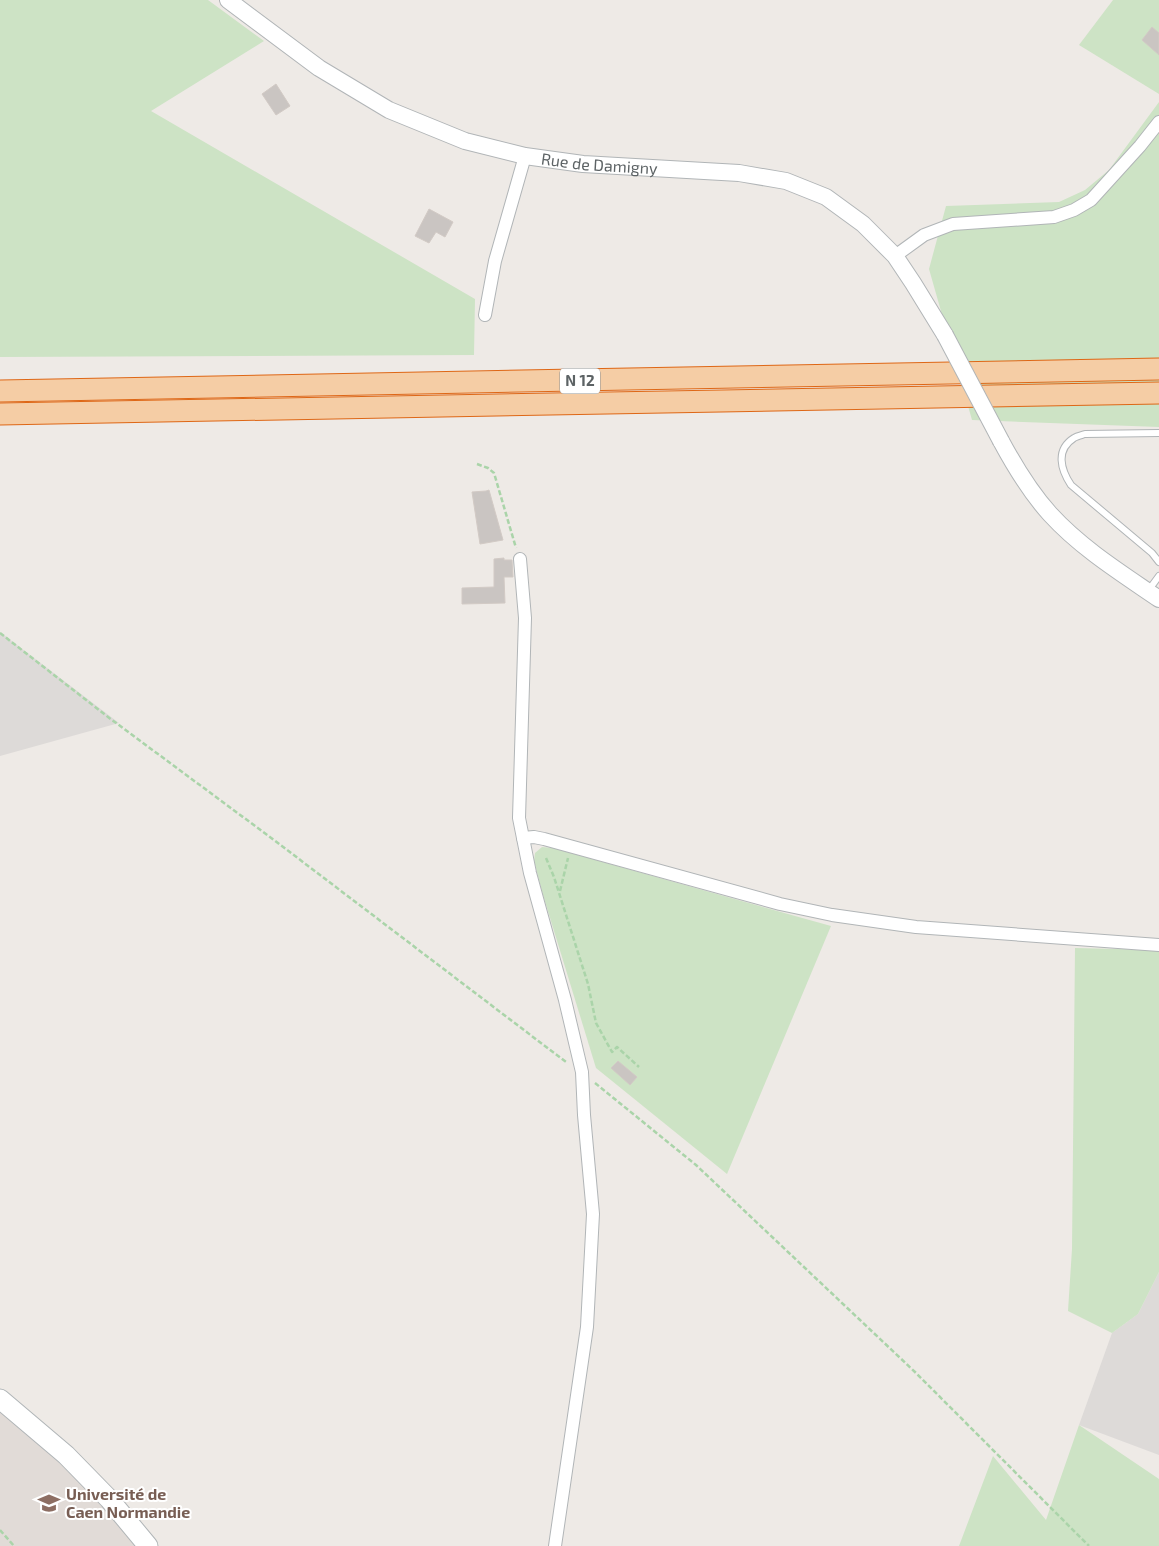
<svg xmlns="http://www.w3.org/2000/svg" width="1159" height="1546" viewBox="0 0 1159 1546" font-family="'Exo 2',sans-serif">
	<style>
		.industrial { fill: #dddad8 }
		.education { fill: #e1dbd7 }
		.green { fill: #cde3c5 }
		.building { fill: #cac5c2; stroke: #d2cac5 }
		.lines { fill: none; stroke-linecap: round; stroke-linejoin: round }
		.service-casing { stroke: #b1b5b7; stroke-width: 8 }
		.minor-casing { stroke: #b1b5b7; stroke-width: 14 }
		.tertiary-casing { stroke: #b1b5b7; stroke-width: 18 }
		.secondary-casing { stroke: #b0b5b7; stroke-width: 21 }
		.trunk-casing { stroke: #de6716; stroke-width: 23 }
		.path { stroke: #aad4a9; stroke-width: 2.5; stroke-dasharray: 5 2.5; stroke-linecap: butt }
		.service { stroke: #fff; stroke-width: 6 }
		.minor { stroke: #fff; stroke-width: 12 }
		.tertiary { stroke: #fff; stroke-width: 16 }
		.secondary { stroke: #fff; stroke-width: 19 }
		.trunk { stroke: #f5cda5; stroke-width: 21 }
		.tertiary-bridge-casing { stroke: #b1b5b7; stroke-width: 18; stroke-linecap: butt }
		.tertiary-bridge { stroke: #fff; stroke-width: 16 }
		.labels { text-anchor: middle; stroke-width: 4; stroke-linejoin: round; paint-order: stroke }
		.shield { fill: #fff; stroke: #8e9293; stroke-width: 1 }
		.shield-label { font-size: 15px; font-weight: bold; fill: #5d6365 }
		.street-label { font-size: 16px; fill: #5d6365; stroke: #fff }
		.education-label { font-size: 16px; font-weight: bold; fill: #785e54; stroke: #fff; text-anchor: start }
	</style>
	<rect width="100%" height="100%" fill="#eeeae6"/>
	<g class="industrial">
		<polygon points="0,632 119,723 0,756"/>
		<polygon points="1159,1272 1159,1455 1079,1425 1112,1333 1138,1314"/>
	</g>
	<polygon class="education" points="0,1410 63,1459 135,1546 0,1546"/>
	<g class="green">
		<polygon points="0,0 208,0 264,41 151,111 475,299 474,355 0,357"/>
		<polygon points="1113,0 1159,0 1159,94 1079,45"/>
		<polygon points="1159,102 1159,427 972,420 929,269 946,206 1059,202 1085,190 1109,170"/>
		<polygon points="542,847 553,848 831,926 727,1174 596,1068 543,895 534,861 535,853"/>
		<polygon points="1075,948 1159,950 1159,1272 1138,1314 1112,1333 1068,1311 1072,1249"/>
		<polygon points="1079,1425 1159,1479 1159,1546 959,1546 993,1456 1046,1520"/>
	</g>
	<g class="building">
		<polygon points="1152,27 1159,33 1159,55 1142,40"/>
		<polygon points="276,84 290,106 276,115 262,94"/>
		<polygon points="429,209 453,222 445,237 436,232 429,243 415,236"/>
		<polygon points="486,491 489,490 503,540 480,544 472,492"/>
		<polygon points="504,558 504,560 512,560 513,577 504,577 505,603 462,604 462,588 494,587 494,559"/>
		<polygon points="618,1061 637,1077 630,1085 611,1068"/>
	</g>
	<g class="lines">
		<g class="service-casing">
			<g id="service">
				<path d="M1159,433l-74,1c-3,1 -8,2 -11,4 -19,12 -13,32 -3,47l81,68 7,9"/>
				<polyline points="1148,591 1159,576"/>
			</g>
		</g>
		<g class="minor-casing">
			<g id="minor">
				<polyline points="895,256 924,235 953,224 1054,217 1074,210 1091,200 1140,146 1159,122"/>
				<polyline points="485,315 495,261 525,156"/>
				<polyline points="520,559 525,618 519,818 530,873 565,1000 582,1072 584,1115 593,1214 587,1327 555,1546"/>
				<polyline points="523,838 534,837 544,839 780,904 832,915 916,927 1159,945"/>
			</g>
		</g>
		<g class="tertiary-casing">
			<g id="tertiary">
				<path id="s1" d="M228,0l91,68 70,42 76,31 60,15 58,8 156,9 47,8 40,16 37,27 32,32 18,27 32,52"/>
				<path d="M1001,441c14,26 29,51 49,73 31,34 71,59 109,85"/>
			</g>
		</g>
		<g class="secondary-casing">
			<polyline id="secondary" points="0,1399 66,1455 109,1499 148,1546"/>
		</g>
		<g class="trunk-casing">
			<g id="trunk">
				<polyline points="0,391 1159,369"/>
				<polyline points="0,414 1159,393"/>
			</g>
		</g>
		<g class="path">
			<polyline points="477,464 488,468 494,473 516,548"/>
			<polyline points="0,633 108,717 274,840 566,1062"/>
			<polyline points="546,858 554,877 588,984 596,1023 612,1052 617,1047 639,1067"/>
			<polyline points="560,891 568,858"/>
			<polyline points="595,1083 696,1165 915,1372 1089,1546"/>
			<polyline points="0,1530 14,1546"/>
		</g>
		<use href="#service" class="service"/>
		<use href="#minor" class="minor"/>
		<use href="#tertiary" class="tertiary"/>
		<use href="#secondary" class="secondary"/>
		<use href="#trunk" class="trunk"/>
		<g class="tertiary-bridge-casing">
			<polyline id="tertiary-bridge" points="945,335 1001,441"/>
		</g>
		<use href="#tertiary-bridge" class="tertiary-bridge"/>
	</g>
	<defs>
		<g id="university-bare" transform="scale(1.725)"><path d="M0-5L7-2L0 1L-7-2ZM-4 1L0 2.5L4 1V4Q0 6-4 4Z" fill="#8d6e63" stroke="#fff" stroke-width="2.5" paint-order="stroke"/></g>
	</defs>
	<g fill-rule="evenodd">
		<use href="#university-bare" x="49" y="1503"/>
	</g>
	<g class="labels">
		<rect class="shield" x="560" y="368.5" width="40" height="25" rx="4"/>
		<g class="shield-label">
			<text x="580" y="386">N 12</text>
		</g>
		<g class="street-label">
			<text dy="6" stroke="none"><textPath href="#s1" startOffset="414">Rue de Damigny</textPath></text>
		</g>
		<g class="education-label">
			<text x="66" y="1500">Université de<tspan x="66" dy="18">Caen Normandie</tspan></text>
		</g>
	</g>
</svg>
